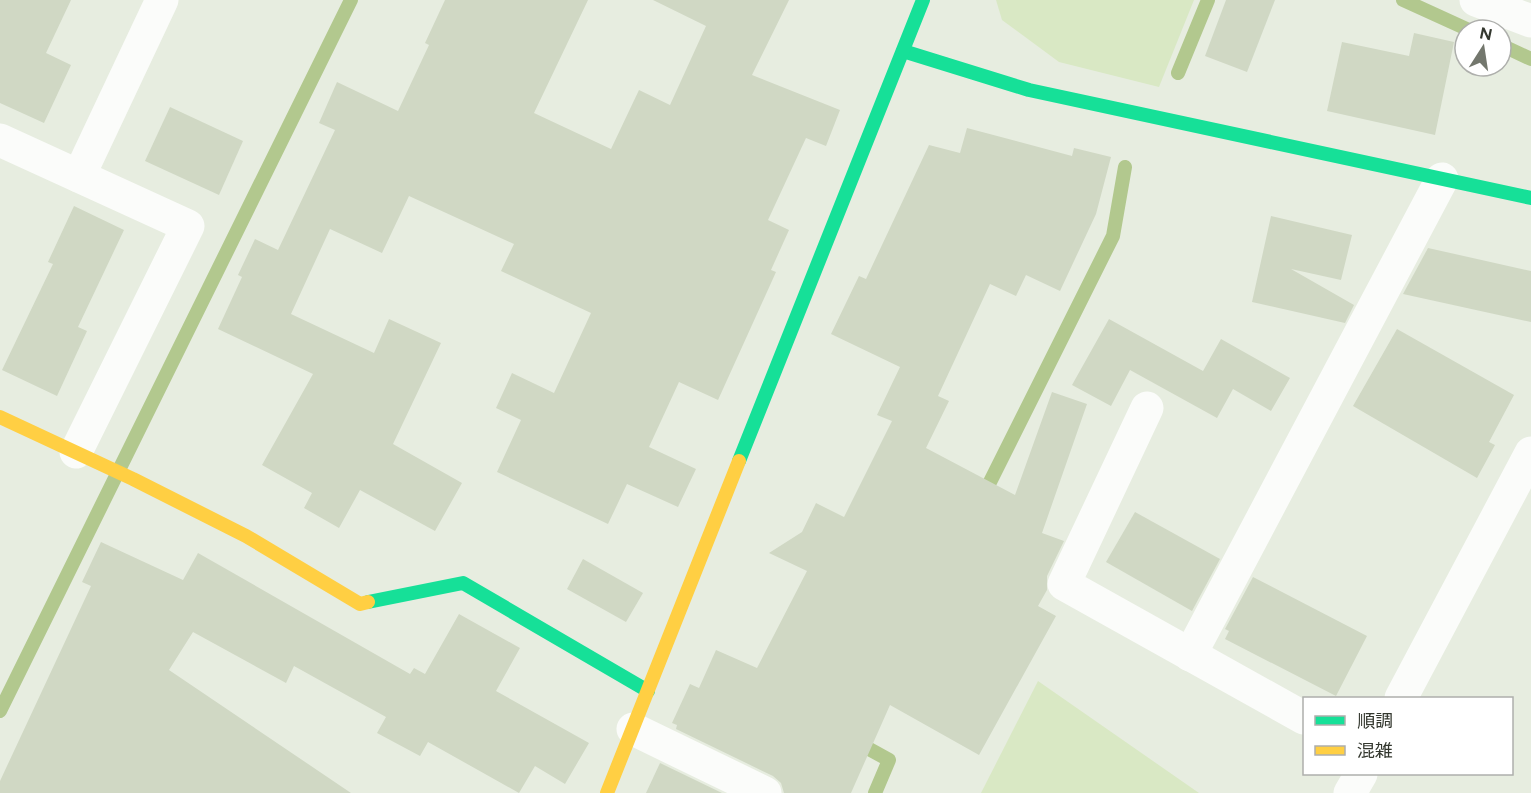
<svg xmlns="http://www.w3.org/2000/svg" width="1531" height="793" viewBox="0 0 1531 793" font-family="Figtree,'Noto Sans JP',sans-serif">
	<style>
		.green { fill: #d9e8c4 }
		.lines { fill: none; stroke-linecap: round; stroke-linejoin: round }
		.stream { stroke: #b2c88e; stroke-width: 14 }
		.building { fill: #d0d8c4 }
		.street { stroke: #fbfcfa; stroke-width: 33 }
		.fast { stroke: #16e098; stroke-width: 14 }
		.slow { stroke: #ffcf43; stroke-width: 14 }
	</style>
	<rect width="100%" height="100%" fill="#e7ede0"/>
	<g class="green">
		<polygon points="996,0 1194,0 1159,87 1059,62 1002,20"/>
		<polygon points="1038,681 1199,793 981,793"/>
	</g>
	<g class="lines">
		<g class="stream">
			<polyline points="1403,0 1469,30"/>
			<polyline points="1501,45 1531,59"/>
			<polyline points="1178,73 1208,0"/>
			<polyline points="982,498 1113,236 1125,167"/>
			<polyline points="0,711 351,0"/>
			<polyline points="863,738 860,744 889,760 875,793"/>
		</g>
	</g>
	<g class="building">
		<polygon points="0,0 71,0 46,53 71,65 44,123 0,103"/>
		<polygon points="445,0 588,0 534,113 611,149 639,90 670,105 706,26 653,0 789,0 752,75 840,110 826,146 806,138 768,220 789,230 771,270 776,272 718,400 679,382 649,447 696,469 678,507 627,484 608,524 497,472 521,420 496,408 512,373 554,393 591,313 501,271 514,244 409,196 382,253 330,229 291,314 374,353 389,319 441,343 393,444 462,483 435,531 360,490 339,528 304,508 312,493 262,465 313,374 218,329 242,277 238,275 255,239 278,250 335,130 319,123 337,82 398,111 429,45 425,43"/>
		<polygon points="1226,0 1275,0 1247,72 1205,56"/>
		<polygon points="1414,33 1454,42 1435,135 1327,111 1342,42 1409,56"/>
		<polygon points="170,107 243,141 219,195 145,161"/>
		<polygon points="967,128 1072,156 1074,148 1111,157 1096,214 1060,291 1026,275 1016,296 990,284 938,396 949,401 926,448 1015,495 1052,392 1087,404 1042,533 1064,541 1047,576 1047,590 1038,606 1056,616 979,755 890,705 851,793 784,793 781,783 773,776 676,729 677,725 672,723 690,684 699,688 716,650 757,668 807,571 769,553 802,532 816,503 844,517 892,421 877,415 900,367 831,334 859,276 866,279 929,145 960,153"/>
		<polygon points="74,206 124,230 78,327 87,331 57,396 2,370 53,264 48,262"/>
		<polygon points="1271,216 1352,235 1341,280 1291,269 1354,305 1345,323 1252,302"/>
		<polygon points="1428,248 1531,271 1531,322 1403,294"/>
		<polygon points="1109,319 1203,371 1221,339 1290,378 1271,411 1233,389 1217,418 1130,370 1111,406 1072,385"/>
		<polygon points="1397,329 1514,395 1489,442 1495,445 1477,478 1353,406"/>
		<polygon points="1135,512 1220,559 1192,611 1106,562"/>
		<polygon points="101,542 183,580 198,553 410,674 414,668 425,674 459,614 520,648 496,691 589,743 565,784 535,766 519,793 428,742 420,756 377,733 386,717 294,666 286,683 193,632 169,670 351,793 0,793 0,781 91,586 82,582"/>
		<polygon points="583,559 643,593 626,622 567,589"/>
		<polygon points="1253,577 1367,636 1336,696 1225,639 1229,631 1225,629"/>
		<polygon points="660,763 722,793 646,793"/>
	</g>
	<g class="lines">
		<g class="street">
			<polyline points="1476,0 1531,21"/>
			<polyline points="0,140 188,226 76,452"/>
			<polyline points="79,176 162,0"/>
			<polyline points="1147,408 1064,584 1304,718"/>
			<polyline points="1190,655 1442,179"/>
			<polyline points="1401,698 1531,453"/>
			<polyline points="633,729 765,793"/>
			<polyline points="1350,793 1361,774"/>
		</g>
		<g class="fast">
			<polyline points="903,51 1029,90 1531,198"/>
			<polyline points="739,461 923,0"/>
			<polyline points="368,602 463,583 648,691"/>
		</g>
		<g class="slow">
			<polyline points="0,417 133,479 246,536 360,604 368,602"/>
			<polyline points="607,793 739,461"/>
		</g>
	</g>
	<rect x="1303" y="697" width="210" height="78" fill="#ffffff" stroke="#aeafac" stroke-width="1.5"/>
	<rect x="1315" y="716" width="30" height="9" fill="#16e098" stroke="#aeafac" stroke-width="1.5"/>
	<text x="1357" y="727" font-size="18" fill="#34382f">順調</text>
	<rect x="1315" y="746" width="30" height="9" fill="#ffcf43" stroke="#aeafac" stroke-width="1.5"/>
	<text x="1357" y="757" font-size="18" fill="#34382f">混雑</text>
	<g transform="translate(1483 48) rotate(12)"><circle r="28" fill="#ffffff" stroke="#aeafac" stroke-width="1.5"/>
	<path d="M0-4.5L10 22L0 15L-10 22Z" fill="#73776d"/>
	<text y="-9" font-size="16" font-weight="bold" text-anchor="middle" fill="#34382f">N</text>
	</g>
</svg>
